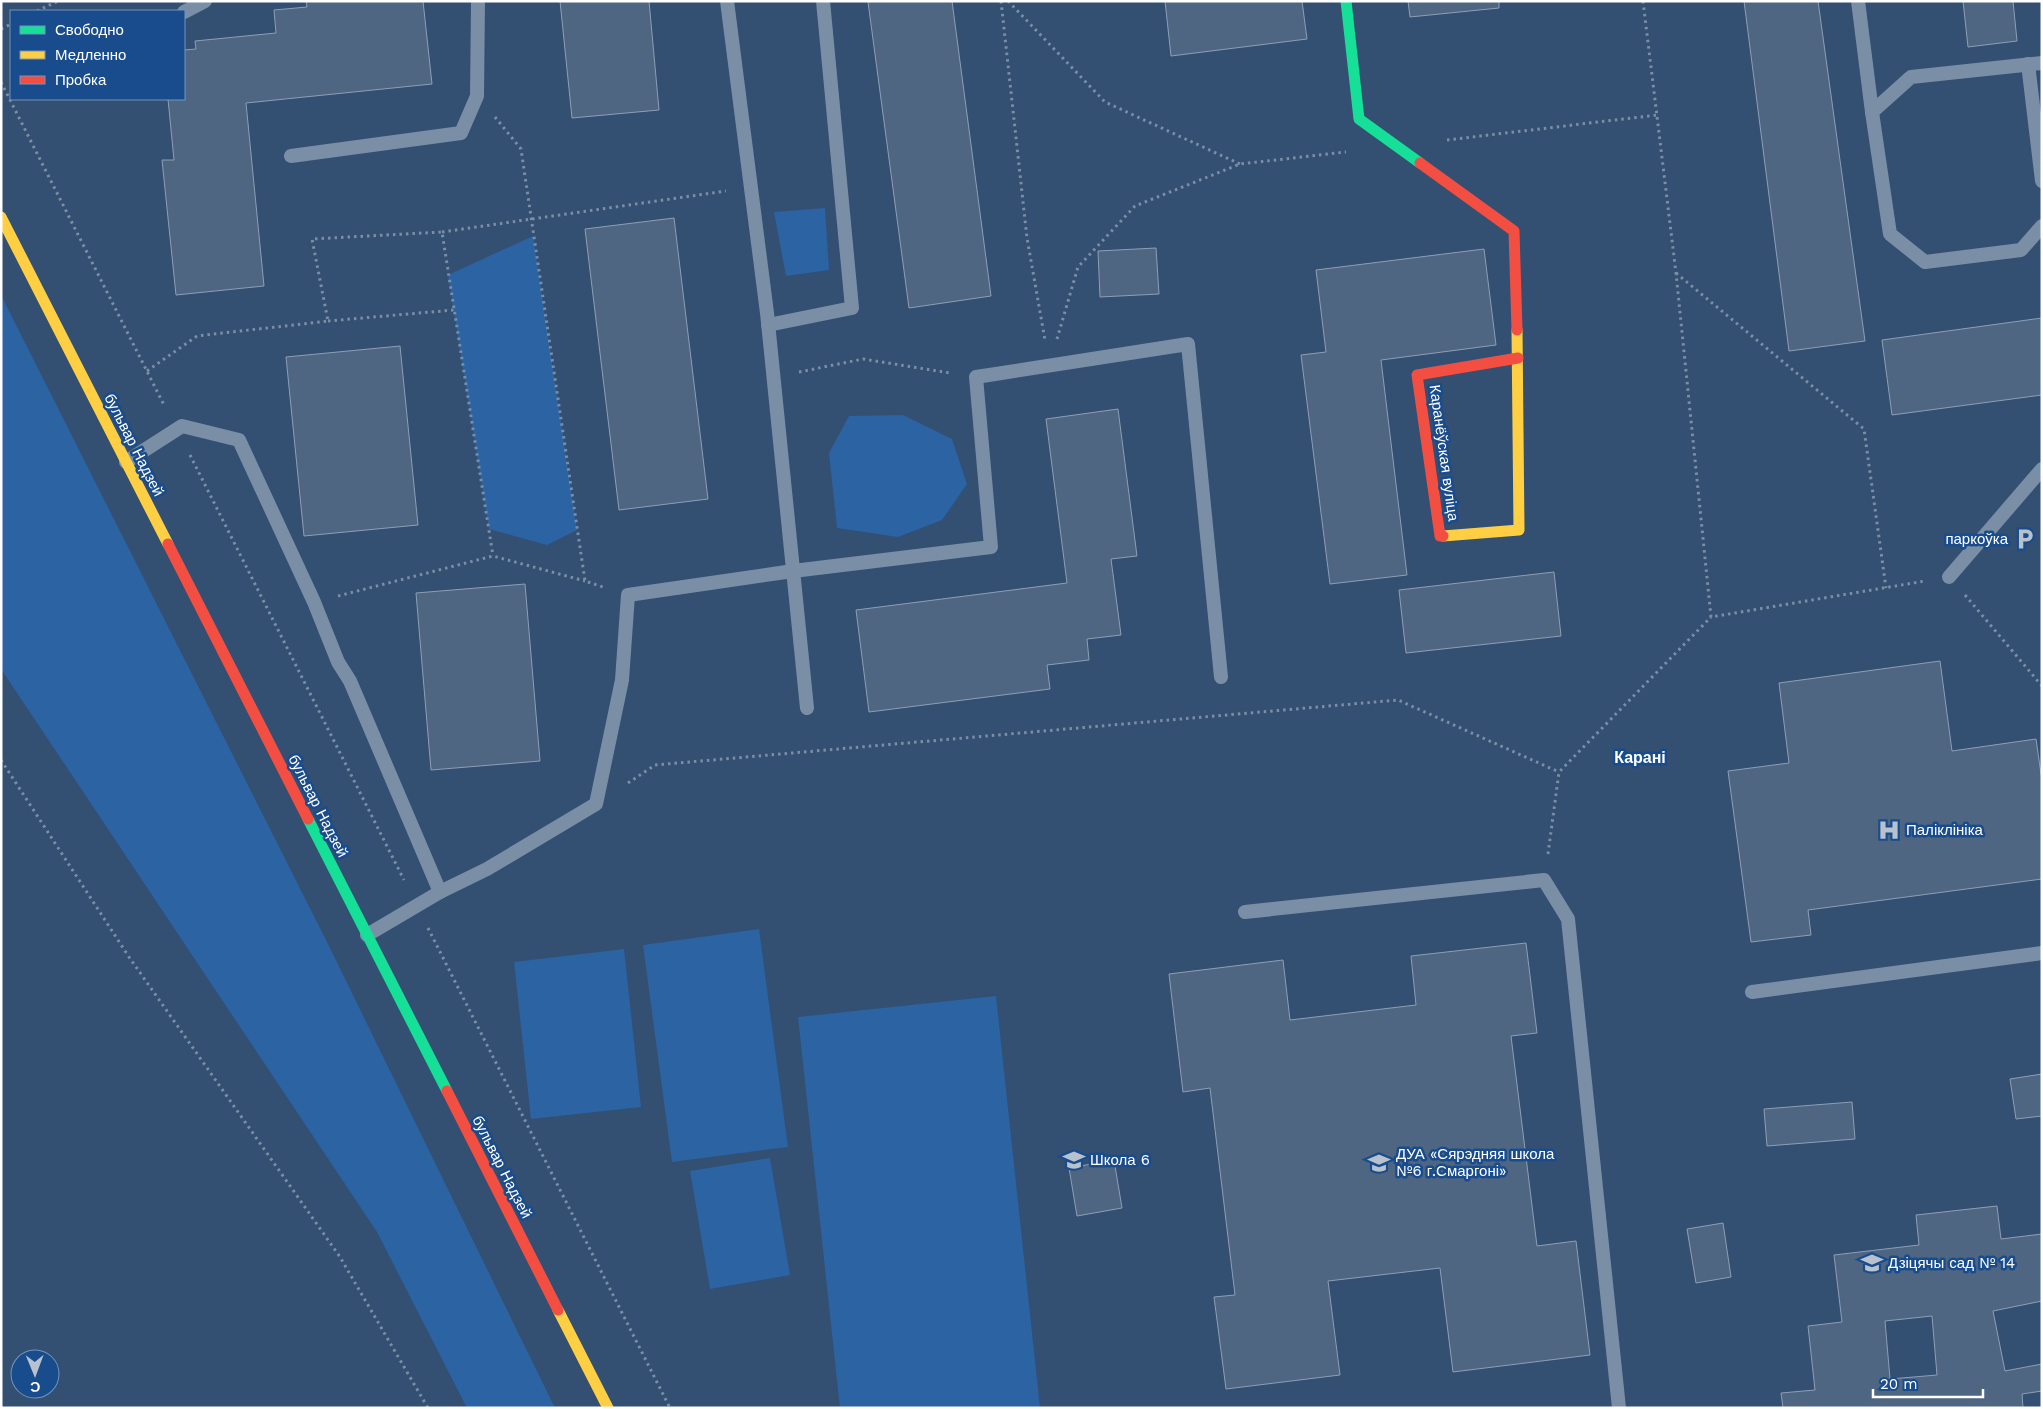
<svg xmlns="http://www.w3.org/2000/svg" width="2043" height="1409" viewBox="0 0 2043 1409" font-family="'Work Sans',sans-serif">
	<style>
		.green { fill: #2b63a3 }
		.building { fill: #4f6682; stroke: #8e9fb5; fill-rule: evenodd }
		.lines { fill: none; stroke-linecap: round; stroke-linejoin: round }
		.path { stroke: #7a8fa6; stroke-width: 3; stroke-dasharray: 2.5 4; stroke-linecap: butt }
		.lane { stroke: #7a8fa6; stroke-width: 14 }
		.fast { stroke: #16e098; stroke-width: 11 }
		.slow { stroke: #ffcf43; stroke-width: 11 }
		.jam { stroke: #f24e42; stroke-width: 11 }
		.labels { text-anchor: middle; stroke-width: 5; stroke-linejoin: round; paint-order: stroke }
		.street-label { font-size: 15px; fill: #fff; stroke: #184c8d }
		.poi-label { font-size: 15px; fill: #fff; stroke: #184c8d; text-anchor: start }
		.neighbourhood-label { font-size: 16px; font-weight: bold; fill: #fff; stroke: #184c8d }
	</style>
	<rect width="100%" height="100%" fill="#334f72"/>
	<g class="green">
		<polygon points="825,208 829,270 786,276 774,212"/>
		<polygon points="533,236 577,530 547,545 489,529 448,275"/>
		<polygon points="1,295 328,944 555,1408 467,1408 377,1232 1,669"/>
		<polygon points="903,415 952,439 967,484 942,520 898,537 837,528 829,453 849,416"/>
		<polygon points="759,929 788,1147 672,1162 643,945"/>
		<polygon points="624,949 641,1107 531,1119 514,962"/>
		<polygon points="996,996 1040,1408 840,1408 798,1017"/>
		<polygon points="770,1158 790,1275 710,1289 690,1171"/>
	</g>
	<g class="building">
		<polygon points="306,1 423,1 432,84 246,103 264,286 176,295 162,160 174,160 168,99 184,99 184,50 196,49 195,41 276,33 274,10 307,7"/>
		<polygon points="560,1 649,1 659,110 572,118"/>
		<polygon points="877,1 952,1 991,296 909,308 868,2"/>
		<polygon points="1165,1 1302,1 1307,39 1171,56"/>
		<polygon points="1408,1 1499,1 1499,8 1410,17"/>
		<polygon points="1744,1 1818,1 1865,341 1789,351"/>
		<polygon points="1963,1 2013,1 2017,41 1968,47"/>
		<polygon points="674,218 708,499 619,510 585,229"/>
		<polygon points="1156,248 1159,294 1100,297 1098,251"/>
		<polygon points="1484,249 1496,345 1381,360 1407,575 1330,584 1301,355 1326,352 1316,270"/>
		<polygon points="2042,318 2042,395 1892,415 1882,340"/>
		<polygon points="400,346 418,525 304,536 286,357"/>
		<polygon points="1118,409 1137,556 1111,559 1121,635 1087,639 1089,660 1047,665 1050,689 869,712 856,610 1067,583 1046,419"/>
		<polygon points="1554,572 1561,636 1406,653 1399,590"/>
		<polygon points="525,584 540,761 431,770 416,593"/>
		<polygon points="1940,661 1952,751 2036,739 2042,781 2042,879 1808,910 1811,935 1751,942 1728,771 1789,763 1779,683"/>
		<polygon points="1526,943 1537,1033 1511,1036 1537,1246 1576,1241 1590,1355 1453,1372 1440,1268 1328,1281 1340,1375 1226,1389 1214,1297 1235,1295 1210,1088 1183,1092 1169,974 1283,960 1290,1020 1416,1005 1411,956"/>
		<polygon points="2042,1074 2042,1116 2016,1119 2010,1079"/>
		<polygon points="1852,1102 1855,1139 1767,1146 1764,1109"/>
		<polygon points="1114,1160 1122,1208 1077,1216 1069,1168"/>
		<path d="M1997,1206l4,33 41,-5v67l-49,10 12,60 37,-7v27l-20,3 1,14h-240l-2,-15 34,-3 -7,-64 34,-4 -8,-67 85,-10 -3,-30zM1932,1316l5,59 -47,4 -5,-58z"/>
		<polygon points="1723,1223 1731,1277 1696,1283 1687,1229"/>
	</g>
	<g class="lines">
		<g class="path">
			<polyline points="1001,1 1027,238 1045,340"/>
			<polyline points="1008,1 1105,102 1240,164"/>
			<polyline points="1643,1 1676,273 1711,617 1925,581"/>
			<polyline points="37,11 58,1"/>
			<polyline points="1,29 11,24"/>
			<polyline points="1,82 165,407"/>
			<polyline points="495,117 521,149 585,581 603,587"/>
			<polyline points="1447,140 1657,115"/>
			<polyline points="442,232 726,191"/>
			<polyline points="1676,273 1864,429 1886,588"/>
			<polyline points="328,321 454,310"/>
			<polyline points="1057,339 1078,267 1135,206 1240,164 1346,152"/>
			<polyline points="147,371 197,336 328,321 312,239 442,232 493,556"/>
			<polyline points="799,372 863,359 950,373"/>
			<polyline points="190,455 404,880"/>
			<polyline points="1965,595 2042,686"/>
			<polyline points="338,596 493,556 585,581"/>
			<polyline points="1,760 129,957 340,1257 428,1408"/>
			<polyline points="628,783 655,765 1398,700 1559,772"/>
			<polyline points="1548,854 1559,772 1711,617"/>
			<polyline points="428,928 670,1408"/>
		</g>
		<g class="lane">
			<polyline points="727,1 767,313 807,708"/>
			<polyline points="1858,1 1872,112"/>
			<polyline points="184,12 205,1"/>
			<polyline points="2042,63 1911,77 1872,112 1890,234 1925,262 2021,250 2042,226"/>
			<polyline points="2028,64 2042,181"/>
			<polyline points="291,156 461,133 477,96 478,1"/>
			<polyline points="768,325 852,308 823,1"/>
			<polyline points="126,462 182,426 239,440 314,602 338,662 350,681 440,892"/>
			<polyline points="1949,577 2042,469"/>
			<polyline points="1245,912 1544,880 1568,919 1619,1408"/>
			<polyline points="367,935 440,892 487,869 596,804 622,680 628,595 793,571 991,547 976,377 1188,344 1221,677"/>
			<polyline points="1752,992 2042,953"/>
		</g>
		<g class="fast">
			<polyline points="1346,1 1359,119 1420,163"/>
			<polyline points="308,819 447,1091"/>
		</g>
		<g class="slow">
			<polyline points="1,217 168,544"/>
			<polyline points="1443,536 1519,530 1517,330"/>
			<polyline points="558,1310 608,1408"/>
		</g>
		<g class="jam">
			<polyline points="1420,163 1514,231 1517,330"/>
			<polyline points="1443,536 1440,536 1417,375 1518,358"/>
			<polyline points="168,544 308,819"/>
			<polyline points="447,1091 558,1310"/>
		</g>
	</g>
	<defs>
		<g id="parking-bare" transform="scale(1.725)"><path d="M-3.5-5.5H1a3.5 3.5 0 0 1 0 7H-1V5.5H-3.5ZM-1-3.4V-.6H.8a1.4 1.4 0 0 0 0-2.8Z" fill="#b8c1ce" stroke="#184c8d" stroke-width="2.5" paint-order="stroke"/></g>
		<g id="hospital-bare" transform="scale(1.725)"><path d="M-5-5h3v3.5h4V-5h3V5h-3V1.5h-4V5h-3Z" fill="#b8c1ce" stroke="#184c8d" stroke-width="2.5" paint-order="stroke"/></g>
		<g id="school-bare" transform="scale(1.725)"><path d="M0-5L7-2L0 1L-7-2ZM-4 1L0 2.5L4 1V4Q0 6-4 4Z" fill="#b8c1ce" stroke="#184c8d" stroke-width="2.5" paint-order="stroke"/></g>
	</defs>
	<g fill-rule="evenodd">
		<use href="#parking-bare" x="2025" y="539"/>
		<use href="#hospital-bare" x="1889" y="830"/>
		<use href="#school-bare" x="1074" y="1160"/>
		<use href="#school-bare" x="1379" y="1163"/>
		<use href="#school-bare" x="1872" y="1263"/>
	</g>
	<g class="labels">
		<g class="street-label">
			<text transform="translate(134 445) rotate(63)" y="5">бульвар Надзей</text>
			<text transform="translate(1444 453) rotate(82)" y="5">Каранёўская вуліца</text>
			<text transform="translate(318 806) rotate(63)" y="5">бульвар Надзей</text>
			<text transform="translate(502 1167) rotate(63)" y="5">бульвар Надзей</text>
		</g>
		<g class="poi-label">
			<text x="2008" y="544" text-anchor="end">паркоўка</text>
			<text x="1906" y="835">Паліклініка</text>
			<text x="1396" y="1159">ДУА «Сярэдняя школа<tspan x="1396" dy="17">№6 г.Смаргоні»</tspan></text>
			<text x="1090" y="1165">Школа 6</text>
			<text x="1888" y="1268">Дзіцячы сад № 14</text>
		</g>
		<g class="neighbourhood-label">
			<text x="1640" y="763">Карані</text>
		</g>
	</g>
	<rect width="2043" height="1409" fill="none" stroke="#ffffff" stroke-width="5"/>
	<rect x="10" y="10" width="175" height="90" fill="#184c8d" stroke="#7494bb"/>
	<rect x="20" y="26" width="25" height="8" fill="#16e098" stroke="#7494bb"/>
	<text x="55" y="35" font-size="15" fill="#ffffff">Свободно</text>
	<rect x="20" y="51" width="25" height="8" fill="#ffcf43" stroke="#7494bb"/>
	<text x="55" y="60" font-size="15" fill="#ffffff">Медленно</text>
	<rect x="20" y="76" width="25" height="8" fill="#f24e42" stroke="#7494bb"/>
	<text x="55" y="85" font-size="15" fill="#ffffff">Пробка</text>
	<g transform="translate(35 1374) rotate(179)"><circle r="24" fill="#184c8d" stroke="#7494bb"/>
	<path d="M0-4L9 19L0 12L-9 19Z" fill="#b8c1ce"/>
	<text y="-8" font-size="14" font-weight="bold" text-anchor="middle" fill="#ffffff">С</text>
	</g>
	<path d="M1873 1389v8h110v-8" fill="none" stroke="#ffffff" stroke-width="2.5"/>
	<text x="1880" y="1389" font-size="15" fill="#ffffff" stroke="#184c8d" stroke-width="4" paint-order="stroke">20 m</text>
</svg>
